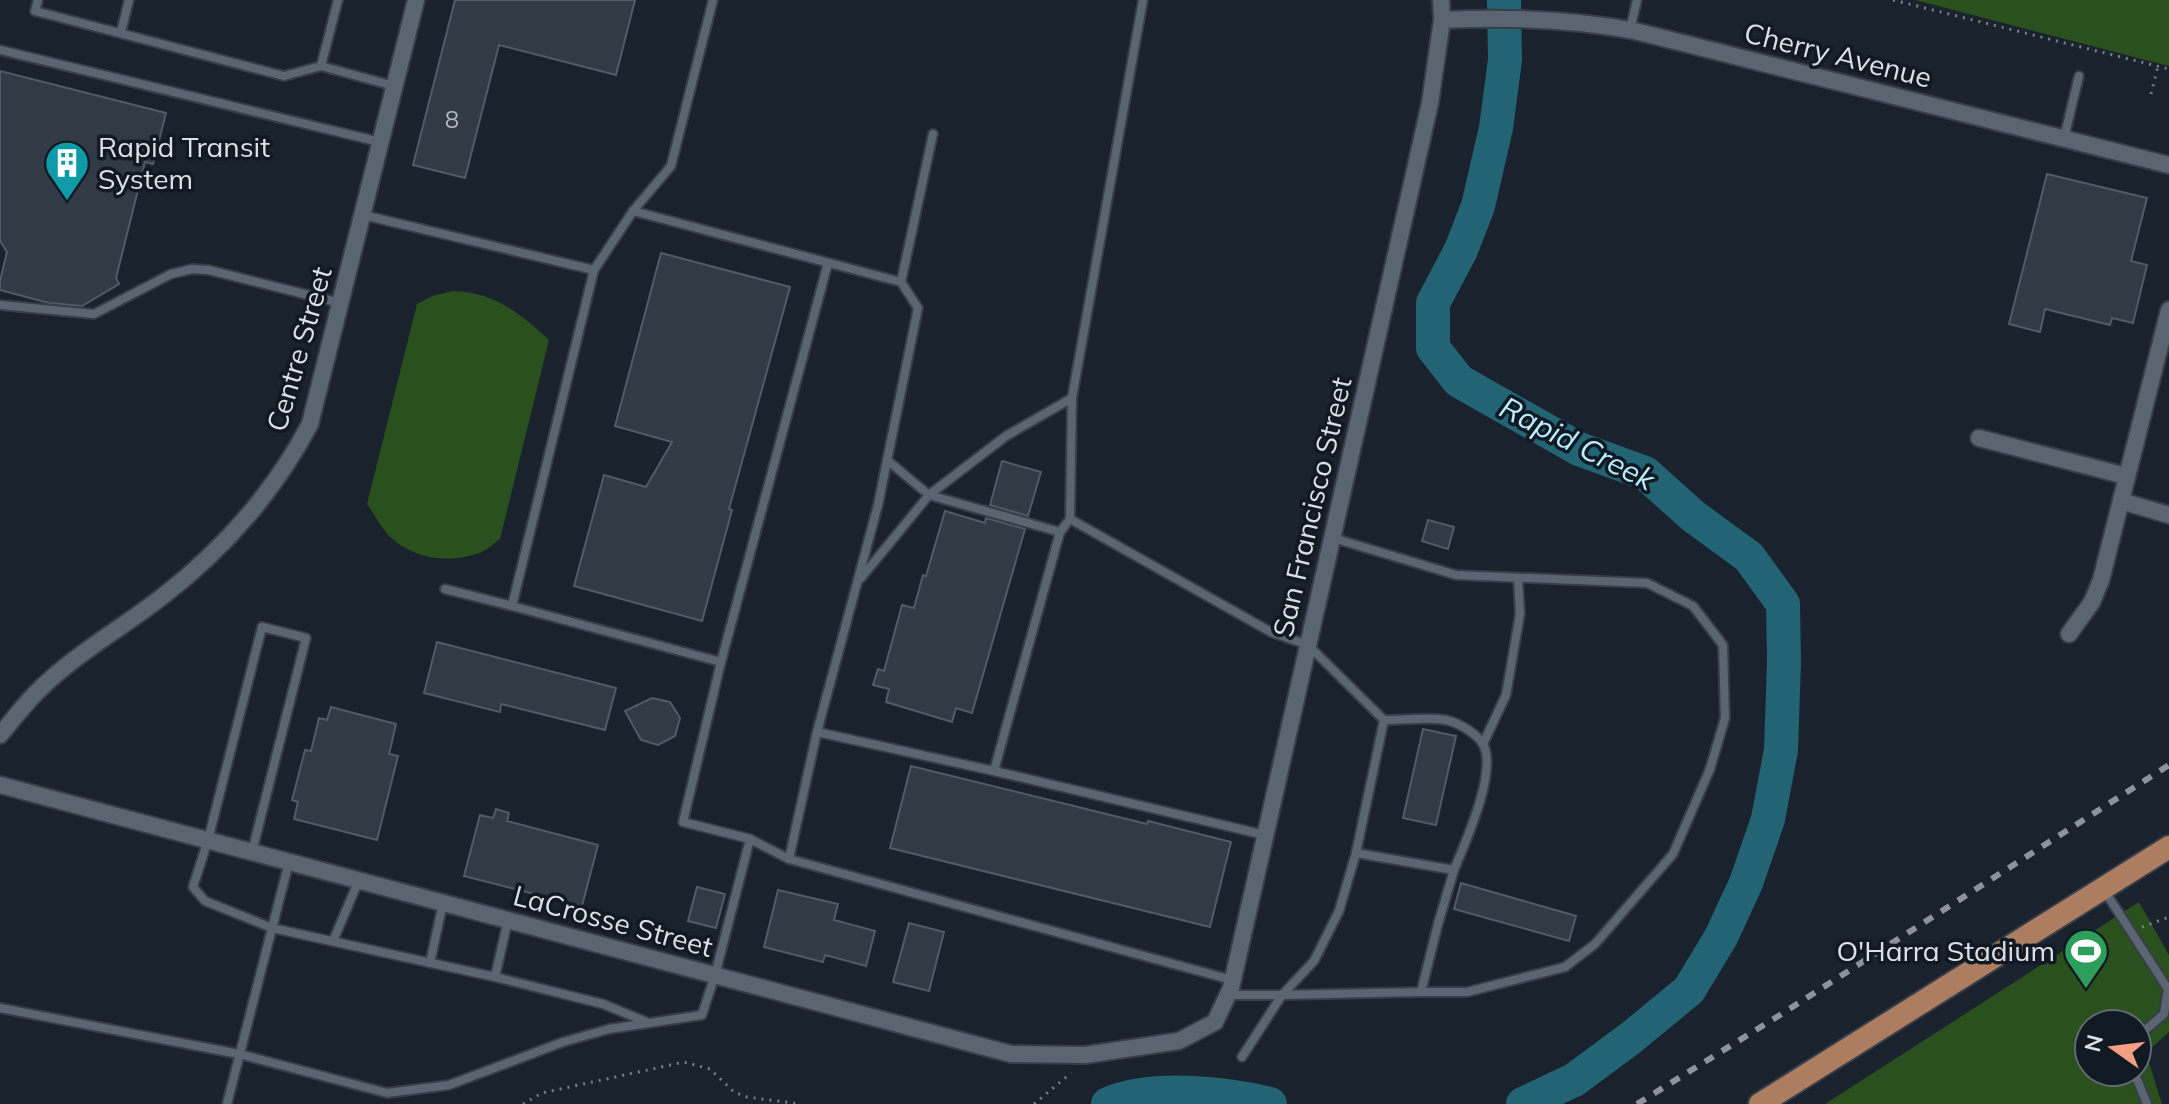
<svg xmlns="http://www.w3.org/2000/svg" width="2169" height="1104" viewBox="0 0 2169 1104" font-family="Mulish,sans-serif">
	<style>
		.green { fill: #29501d; fill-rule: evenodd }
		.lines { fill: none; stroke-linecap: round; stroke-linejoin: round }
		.river { stroke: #226474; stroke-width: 34 }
		.building { fill: #313a45; stroke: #515b67; stroke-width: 2 }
		.service-casing { stroke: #383e47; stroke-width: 12 }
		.minor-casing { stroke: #383e47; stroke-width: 20 }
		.primary-casing { stroke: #383e47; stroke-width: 26 }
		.path { stroke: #777e87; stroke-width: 3; stroke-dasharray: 2 6; stroke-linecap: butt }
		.service { stroke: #5b6571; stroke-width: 8 }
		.minor { stroke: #5b6571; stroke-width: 16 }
		.primary { stroke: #ad7d62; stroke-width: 22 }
		.rail { stroke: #8c939b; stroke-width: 6; stroke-dasharray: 10 10; stroke-linecap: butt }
		.labels { text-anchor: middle; stroke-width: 7; stroke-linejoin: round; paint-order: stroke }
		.number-label { font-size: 24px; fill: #b0b6be }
		.street-label { font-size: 28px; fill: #dae0e7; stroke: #111923 }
		.poi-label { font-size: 28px; fill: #dae0e7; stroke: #111923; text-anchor: start }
		.water-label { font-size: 30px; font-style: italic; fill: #b9effe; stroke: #111923 }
	</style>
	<rect width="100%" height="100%" fill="#1a222d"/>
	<g class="green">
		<polygon points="1915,0 2169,0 2169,66"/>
		<path d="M453,291c41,1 67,22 96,49l-49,199c-7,5 -14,12 -21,14 -31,11 -66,6 -90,-17 -8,-9 -15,-22 -22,-32l50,-200 15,-8z"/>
		<path d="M2139,902l30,53v77l-23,21 16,51h-337zM2089,1024h48v48h-48z"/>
	</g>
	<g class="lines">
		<g class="river">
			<polyline points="1504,0 1505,60 1496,128 1478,206 1461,250 1433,303 1433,348 1459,381 1579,449 1645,473 1693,516 1749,557 1783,604 1784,662 1781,750 1768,819 1746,883 1721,937 1689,990 1632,1037 1574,1080 1523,1104"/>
			<path d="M1108,1104c44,-19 117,-11 162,0"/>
		</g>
	</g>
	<g class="building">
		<polygon points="455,0 635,0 616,75 499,45 465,178 413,165"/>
		<polygon points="0,71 166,113 153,164 145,162 116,278 119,284 82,306 49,303 0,290 0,281 7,252 0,241"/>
		<polygon points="2047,174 2147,198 2131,261 2147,265 2133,323 2112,318 2110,325 2045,309 2040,332 2009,324"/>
		<polygon points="661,253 790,287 729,509 732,510 702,621 574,586 604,475 646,487 672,442 615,426"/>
		<polygon points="1002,461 1041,472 1028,516 990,505"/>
		<polygon points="945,511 985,523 986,518 1025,529 972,713 956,708 952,722 886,702 889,689 873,685 878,669 884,671 902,605 914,608 923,575 926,576"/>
		<polygon points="1428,520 1454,527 1448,549 1422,541"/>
		<polygon points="437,642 616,688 605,730 501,704 500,712 424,693"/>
		<polygon points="652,698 670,702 680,718 675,736 658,745 641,740 625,711"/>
		<polygon points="331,707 396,724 389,754 398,756 377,840 294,819 298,802 292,800 305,750 311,751 319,718 327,720"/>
		<polygon points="1423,729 1456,736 1436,825 1403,818"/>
		<polygon points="911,766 1147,824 1148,821 1231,842 1210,927 890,848"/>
		<polygon points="496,809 509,813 507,821 598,845 582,906 464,876 480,815 493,818"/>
		<polygon points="1461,883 1576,916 1569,941 1454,909"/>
		<polygon points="697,887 725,894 716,928 688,921"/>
		<polygon points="778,890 838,904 834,920 875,931 866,966 825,955 823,962 764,947"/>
		<polygon points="909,923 944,932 929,991 893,982"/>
	</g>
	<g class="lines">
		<g class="service-casing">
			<g id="service">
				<polyline points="38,0 35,11 284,76 321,66 394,86"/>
				<path d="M1143,0l-71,398 -2,121 201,113 37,13 76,75c17,0 46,-3 62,0 13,3 30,13 37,24 15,27 -18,99 -29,126l-98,-17 -17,58 -25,50 -32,34h-55"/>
				<polyline points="1630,30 1637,0"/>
				<polyline points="121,32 129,0"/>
				<polyline points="0,50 380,142"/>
				<polyline points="321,66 338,0"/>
				<polyline points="2064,138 2079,76"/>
				<polyline points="633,211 901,282 918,308 878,505 817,732 789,859"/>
				<polyline points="363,215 594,270 633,211 671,166 713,0"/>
				<polyline points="594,270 512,606 721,662 683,822 750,839 789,859 1232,980"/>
				<polyline points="901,282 933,134"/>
				<polyline points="0,305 94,314 171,274 192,269 209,270 340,303"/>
				<polyline points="887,460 929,495 1060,532"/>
				<polyline points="861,578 929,495 1006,436 1072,398"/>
				<polyline points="445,589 512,606"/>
				<polyline points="721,662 828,263"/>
				<polyline points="817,732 994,771 1060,532 1070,519"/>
				<polyline points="1483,744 1506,695 1520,614 1518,579"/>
				<polyline points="994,771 1265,835"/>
				<polyline points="252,852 306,638 262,627 208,840 193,887 205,901 272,928 495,977 603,1004 649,1023"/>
				<polyline points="1356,853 1384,720"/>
				<polyline points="2104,890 2168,989 2164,1014 2137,1037"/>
				<polyline points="333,941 359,880"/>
				<polyline points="430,963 443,903"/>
				<polyline points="495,977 508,920"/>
				<polyline points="1421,992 1438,924 1454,870"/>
				<polyline points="0,1008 239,1054 387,1093 449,1085 563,1042 609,1029 702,1015 715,975 750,839"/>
				<polyline points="1242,1057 1282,995 1421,992 1467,992 1565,967 1595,944 1673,854 1710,769 1725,718 1723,645 1693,606 1647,583 1456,575 1333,538"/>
				<polyline points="2134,1072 2147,1104"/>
				<polyline points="227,1104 289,862"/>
			</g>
		</g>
		<g class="minor-casing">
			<g id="minor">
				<path d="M1442,20c64,-3 130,-1 193,11l534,134"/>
				<polyline points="1979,438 2126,476"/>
				<polyline points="2121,501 2169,515"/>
				<polyline points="2069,634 2092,602 2101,580 2169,310"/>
				<path d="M0,735c12,-14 23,-29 36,-42 37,-38 85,-64 127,-97 61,-47 111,-104 147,-172l106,-424"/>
				<polyline points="0,785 1011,1054 1085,1055 1179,1041 1215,1022 1231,988 1430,103 1442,20 1441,0"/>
			</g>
		</g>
		<g class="primary-casing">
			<polyline id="primary" points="1760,1104 2169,847"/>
		</g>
		<g class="path">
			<polyline points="1893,0 2169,69"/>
			<polyline points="2151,94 2158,66"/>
			<polyline points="2142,927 2169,917"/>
			<polyline points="523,1104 542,1093 684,1062 710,1069 734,1092 747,1097 800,1104"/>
			<polyline points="1034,1104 1071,1073"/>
		</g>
		<use href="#service" class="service"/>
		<use href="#minor" class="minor"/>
		<use href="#primary" class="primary"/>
		<polyline class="rail" points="1637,1104 1780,1015 2169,765"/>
	</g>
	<defs>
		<g id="building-pin" transform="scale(2.3)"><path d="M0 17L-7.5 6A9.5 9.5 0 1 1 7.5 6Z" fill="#0f9aa8" stroke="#111923"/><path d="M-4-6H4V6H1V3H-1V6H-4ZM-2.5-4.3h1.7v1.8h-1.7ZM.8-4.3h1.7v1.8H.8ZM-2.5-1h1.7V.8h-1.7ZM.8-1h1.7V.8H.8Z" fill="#fff"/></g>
		<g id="stadium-pin" transform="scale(2.3)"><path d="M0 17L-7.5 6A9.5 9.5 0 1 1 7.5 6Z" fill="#2e9e5b" stroke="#111923"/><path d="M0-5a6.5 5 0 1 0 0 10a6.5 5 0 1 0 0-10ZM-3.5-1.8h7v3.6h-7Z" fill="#fff"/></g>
	</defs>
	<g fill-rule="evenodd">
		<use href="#building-pin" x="67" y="163"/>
		<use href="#stadium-pin" x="2086" y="951"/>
	</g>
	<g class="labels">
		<g class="number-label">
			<text x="452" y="128">8</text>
		</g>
		<g class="street-label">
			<text transform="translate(1838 55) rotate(14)" y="10">Cherry Avenue</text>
			<text transform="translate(299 349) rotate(-74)" y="10">Centre Street</text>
			<text transform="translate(1312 507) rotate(-77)" y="10">San Francisco Street</text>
			<text transform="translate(613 921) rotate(15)" y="10">LaCrosse Street</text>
		</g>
		<g class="poi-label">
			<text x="98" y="157">Rapid Transit<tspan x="98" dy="32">System</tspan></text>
			<text x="2055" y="961" text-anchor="end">O'Harra Stadium</text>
		</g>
		<g class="water-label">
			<text transform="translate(1577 444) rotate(27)" y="10">Rapid Creek</text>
		</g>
	</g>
	<g transform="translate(2113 1048) rotate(284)"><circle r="38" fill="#111923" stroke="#616971" stroke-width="2"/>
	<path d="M0-6L14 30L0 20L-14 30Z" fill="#f39f84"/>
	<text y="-12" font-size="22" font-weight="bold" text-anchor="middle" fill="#dae0e7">N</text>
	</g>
</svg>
